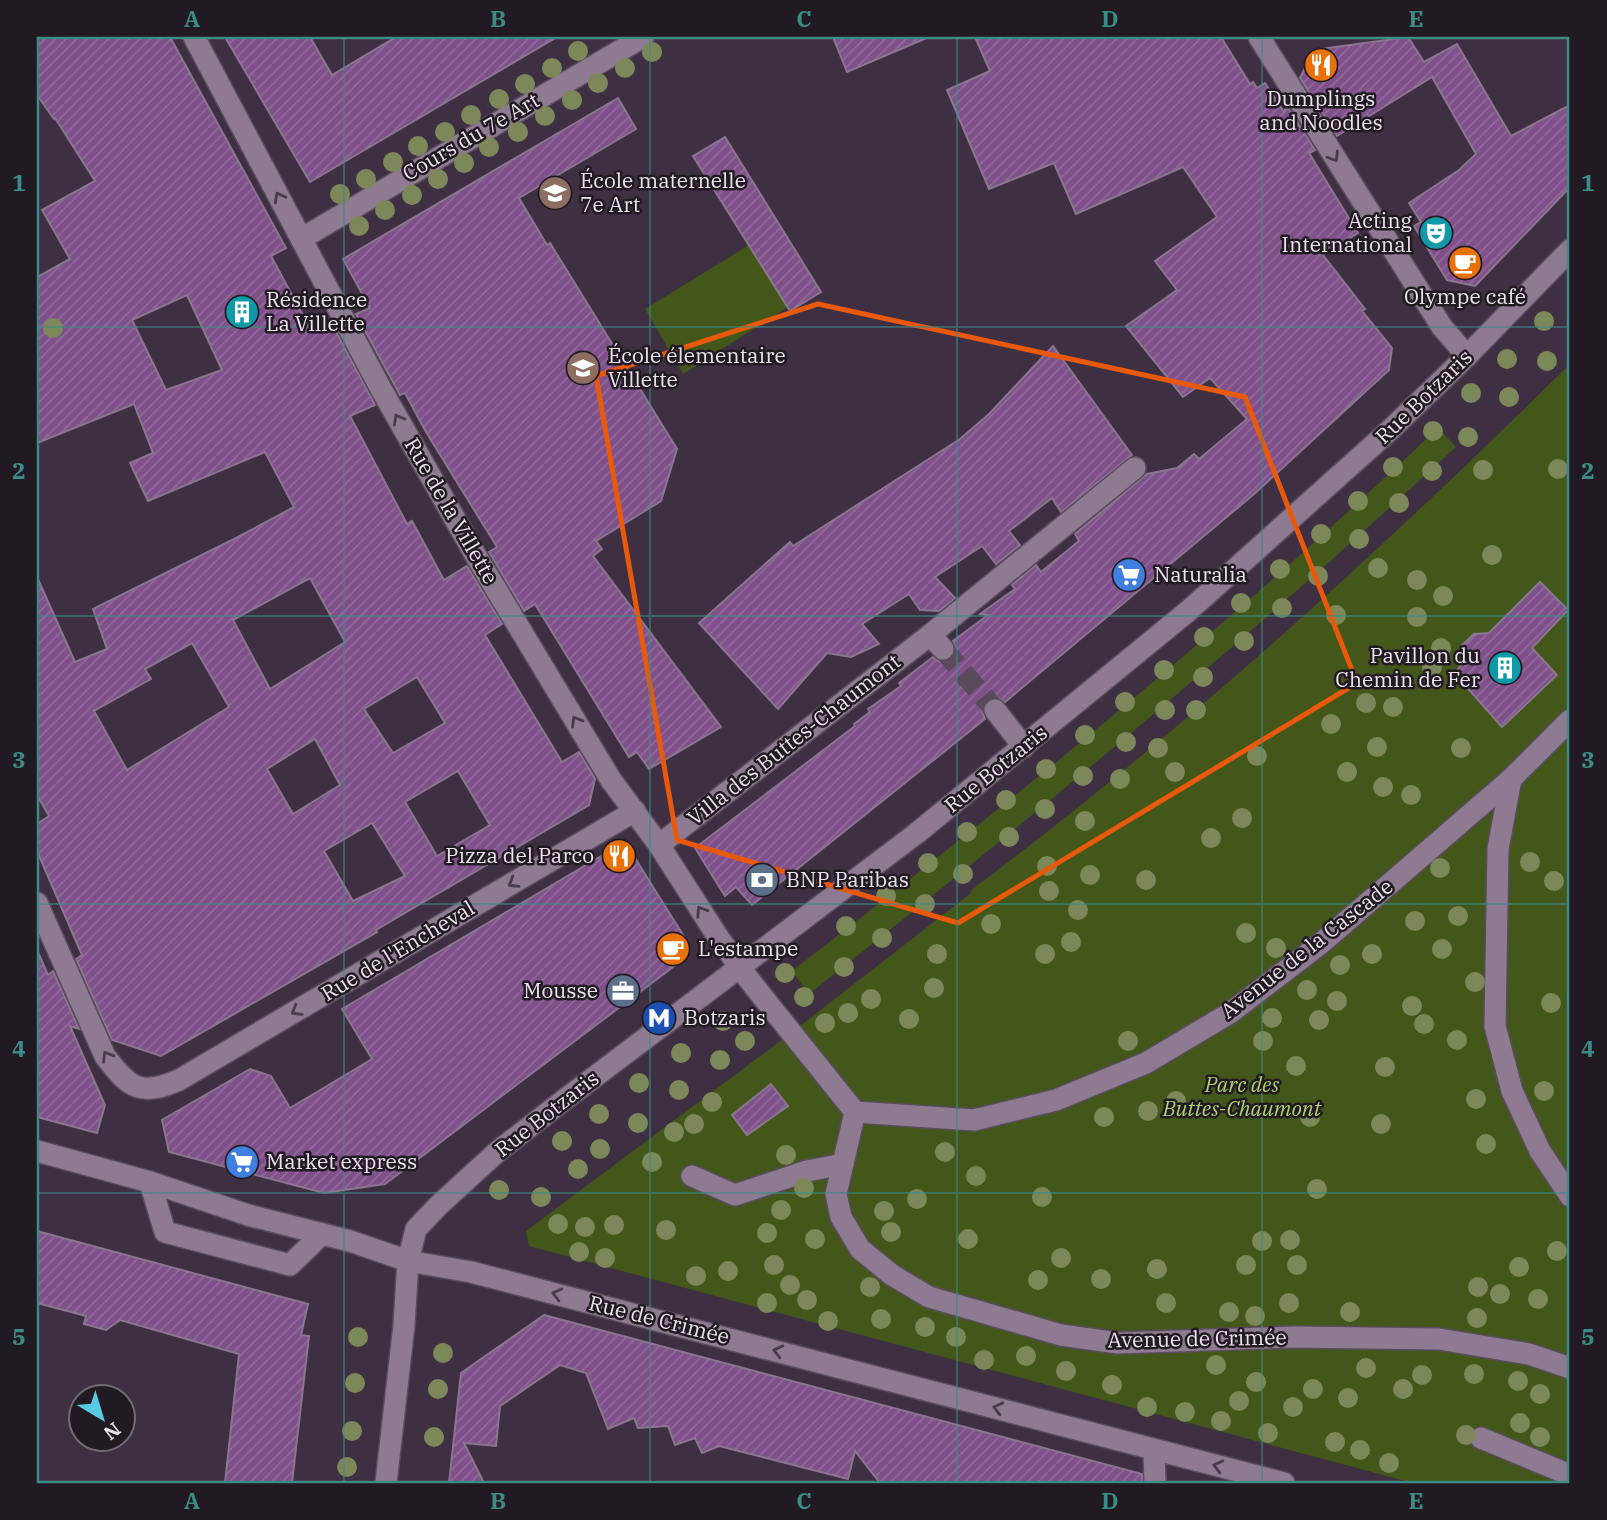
<svg xmlns="http://www.w3.org/2000/svg" width="1607" height="1520" viewBox="0 0 1607 1520" font-family="'IBM Plex Serif',serif">
	<style>
		.park { fill: #44571a }
		.building { fill: url(#building-hatch); stroke: #89778d; stroke-width: 2; fill-rule: evenodd }
		.lines { fill: none; stroke-linecap: round; stroke-linejoin: round }
		.minor-tunnel { stroke: #594a5c; stroke-width: 21; stroke-dasharray: 21 10; stroke-linecap: butt }
		.minor-casing { stroke: #594c5c; stroke-width: 24 }
		.minor { stroke: #8e7b91; stroke-width: 21 }
		.tree { fill: #7c8859 }
		.oneway { stroke: #483c4a }
		.marked { fill: none; stroke: #e8590c; stroke-width: 5; stroke-linejoin: round }
		.grid { fill: none; stroke: #3b8b87; stroke-width: 2; stroke-opacity: 0.55 }
		.labels { text-anchor: middle; stroke-width: 5; stroke-linejoin: round; paint-order: stroke }
		.poi-label { font-size: 21px; fill: #ebe1ed; stroke: #221a23; text-anchor: start }
		.street-label { font-size: 21px; fill: #ebe1ed; stroke: #221a23 }
		.park-label { font-size: 21px; font-style: italic; fill: #aed16c; stroke: #221a23 }
		.neatline { fill: none; stroke: #3b8b87; stroke-width: 2.5 }
		.grid-label { font-size: 23px; text-anchor: middle; font-weight: bold; fill: #3b8b87 }
	</style>
	<defs>
		<pattern id="building-hatch" width="6" height="6" patternUnits="userSpaceOnUse" patternTransform="scale(1.75)"><rect width="6" height="6" fill="#7f5089"/><path d="M-1 1l2-2M0 6l6-6M5 7l2-2" fill="none" stroke="#91699a"/></pattern>
	</defs>
	<rect width="100%" height="100%" fill="#3f2f42"/>
	<g class="park">
		<polygon points="749,245 788,307 683,374 645,309"/>
		<path d="M1570,364v1119h-157l-884,-237 -3,-15 265,-198 180,-140 -1,-2c210,-157 412,-341 600,-527z"/>
		<path d="M1438,428l18,19c-208,193 -425,372 -647,547l-17,-23c223,-172 442,-349 646,-543z"/>
	</g>
	<g class="building">
		<path d="M37,37h133l116,211 -15,8 41,76 20,-8 43,81 -25,11 57,108 5,-3 32,59 23,-14 35,58 -17,11 77,127 17,-10 16,27 -6,26 -213,125 1,2 -216,124 -49,-16 -36,-81 6,-4 -45,-104v-27l12,-8 -12,-21v-218l38,85 32,-13 -14,-40 143,-71 58,-31 -29,-55 -117,49 -18,-38 23,-10 -19,-49 -97,39v-166l33,-18 -28,-49 53,-29 -40,-63 -1,1 -17,-24zM187,295l35,75 -56,20 -34,-70zM310,578l35,64 -75,47 -37,-69zM192,643l37,64 -102,63 -33,-59 57,-32 -6,-10zM417,677l28,46 -52,30 -29,-44zM315,739l25,46 -47,29 -26,-45zM458,771l32,54 -53,31 -32,-54zM372,823l33,53 -52,25 -29,-50z"/>
		<polygon points="225,37 310,37 332,75 396,37 557,37 310,182"/>
		<polygon points="833,37 929,37 847,72"/>
		<polygon points="975,37 1221,37 1250,84 1253,82 1257,88 1265,83 1284,112 1287,106 1315,150 1309,153 1358,233 1323,255 1365,309 1362,311 1392,348 1389,370 1253,495 1005,702 994,697 986,700 982,711 985,719 752,905 736,887 725,896 695,848 855,726 854,724 870,712 868,709 901,686 899,683 933,657 940,662 951,659 956,652 953,641 988,615 980,614 1015,589 1012,585 1036,565 1041,572 1079,541 1075,534 1147,474 1177,468 1194,454 1199,459 1247,419 1210,378 1183,397 1126,326 1177,290 1155,261 1217,217 1183,167 1076,214 1054,163 989,189 947,90 990,71"/>
		<polygon points="1408,37 1424,62 1457,44 1511,136 1570,105 1570,187 1475,286 1447,280 1414,226 1421,222 1409,203 1459,170 1476,154 1432,77 1337,136 1300,78 1314,50"/>
		<polygon points="618,98 636,129 519,198 547,245 550,243 677,449 661,501 596,541 602,549 593,556 721,727 649,769 637,752 629,757 535,604 524,611 489,552 497,547 426,432 405,393 400,395 356,314 370,308 343,259"/>
		<polygon points="725,137 821,292 790,311 693,156"/>
		<polygon points="1053,346 1132,455 1061,512 1052,498 1009,531 1020,545 996,564 982,546 935,577 955,598 939,611 920,610 909,594 862,624 879,644 851,657 827,653 778,709 699,623 790,542 793,546 960,439 989,414"/>
		<polygon points="1540,582 1568,610 1532,648 1557,675 1502,727 1455,674 1463,662 1460,647 1474,634 1489,633"/>
		<polygon points="625,842 688,943 685,958 385,1184 324,1193 169,1152 162,1120 250,1069 271,1076 290,1108 372,1059 342,1009"/>
		<polygon points="37,950 48,975 53,971 79,1029 70,1026 105,1105 97,1133 37,1117"/>
		<polygon points="771,1084 788,1106 747,1135 732,1115"/>
		<polygon points="37,1231 308,1304 301,1335 309,1336 292,1483 225,1483 239,1354 120,1320 106,1330 84,1324 86,1316 37,1303"/>
		<polygon points="544,1315 1142,1474 1142,1483 880,1483 855,1451 848,1479 719,1446 702,1453 695,1438 675,1445 668,1426 638,1428 634,1418 608,1429 586,1373 560,1365 500,1406 496,1446 464,1443 484,1483 449,1483 461,1373"/>
	</g>
	<g class="lines">
		<polyline class="minor-tunnel" points="943,649 995,710"/>
		<g class="minor-casing">
			<g id="minor">
				<polyline points="194,37 381,389 476,556 611,780 659,845 718,937 750,981 855,1112 974,1120 1056,1100 1146,1063 1230,1013 1319,945 1511,779 1570,720"/>
				<polyline points="1259,37 1442,327 1467,356"/>
				<polyline points="301,239 643,37"/>
				<polyline points="930,635 1135,468"/>
				<polyline points="995,710 1024,747"/>
				<polyline points="1511,779 1498,849 1495,1026 1512,1091 1540,1151 1570,1196"/>
				<polyline points="659,845 930,635 943,649"/>
				<path d="M37,903l68,153c24,32 35,41 74,24l456,-269"/>
				<polyline points="855,1112 836,1194 841,1217 860,1249 892,1275 929,1297 1061,1335 1118,1343 1295,1337 1439,1339 1529,1354 1570,1368"/>
				<polyline points="37,1151 150,1182 248,1215 350,1241 408,1261 471,1272 1284,1483"/>
				<polyline points="692,1176 735,1195 807,1171 843,1164"/>
				<polyline points="150,1182 165,1232 290,1265 322,1234"/>
				<polyline points="1481,1438 1570,1475"/>
				<polyline points="1154,1450 1155,1483"/>
				<polyline points="386,1483 404,1325 408,1261 416,1229 439,1205 497,1152 564,1100 917,833 1187,612 1390,430 1467,356 1570,250"/>
			</g>
		</g>
		<use href="#minor" class="minor"/>
	</g>
	<g class="tree">
		<circle cx="578" cy="51" r="10"/>
		<circle cx="652" cy="52" r="10"/>
		<circle cx="552" cy="68" r="10"/>
		<circle cx="625" cy="68" r="10"/>
		<circle cx="598" cy="83" r="10"/>
		<circle cx="525" cy="84" r="10"/>
		<circle cx="499" cy="99" r="10"/>
		<circle cx="572" cy="100" r="10"/>
		<circle cx="471" cy="115" r="10"/>
		<circle cx="545" cy="116" r="10"/>
		<circle cx="445" cy="132" r="10"/>
		<circle cx="518" cy="132" r="10"/>
		<circle cx="418" cy="146" r="10"/>
		<circle cx="489" cy="147" r="10"/>
		<circle cx="393" cy="162" r="10"/>
		<circle cx="464" cy="163" r="10"/>
		<circle cx="366" cy="179" r="10"/>
		<circle cx="438" cy="179" r="10"/>
		<circle cx="340" cy="194" r="10"/>
		<circle cx="412" cy="195" r="10"/>
		<circle cx="385" cy="210" r="10"/>
		<circle cx="359" cy="226" r="10"/>
		<circle cx="1544" cy="321" r="10"/>
		<circle cx="53" cy="328" r="10"/>
		<circle cx="1507" cy="359" r="10"/>
		<circle cx="1547" cy="361" r="10"/>
		<circle cx="1471" cy="393" r="10"/>
		<circle cx="1509" cy="397" r="10"/>
		<circle cx="1433" cy="431" r="10"/>
		<circle cx="1468" cy="437" r="10"/>
		<circle cx="1393" cy="467" r="10"/>
		<circle cx="1558" cy="469" r="10"/>
		<circle cx="1483" cy="470" r="10"/>
		<circle cx="1432" cy="471" r="10"/>
		<circle cx="1358" cy="501" r="10"/>
		<circle cx="1399" cy="503" r="10"/>
		<circle cx="1321" cy="534" r="10"/>
		<circle cx="1359" cy="539" r="10"/>
		<circle cx="1492" cy="555" r="10"/>
		<circle cx="1378" cy="568" r="10"/>
		<circle cx="1280" cy="569" r="10"/>
		<circle cx="1318" cy="576" r="10"/>
		<circle cx="1417" cy="580" r="10"/>
		<circle cx="1443" cy="596" r="10"/>
		<circle cx="1241" cy="603" r="10"/>
		<circle cx="1282" cy="608" r="10"/>
		<circle cx="1336" cy="615" r="10"/>
		<circle cx="1417" cy="617" r="10"/>
		<circle cx="1204" cy="637" r="10"/>
		<circle cx="1244" cy="641" r="10"/>
		<circle cx="1441" cy="648" r="10"/>
		<circle cx="1432" cy="667" r="10"/>
		<circle cx="1164" cy="670" r="10"/>
		<circle cx="1203" cy="677" r="10"/>
		<circle cx="1125" cy="702" r="10"/>
		<circle cx="1366" cy="703" r="10"/>
		<circle cx="1393" cy="707" r="10"/>
		<circle cx="1165" cy="710" r="10"/>
		<circle cx="1196" cy="710" r="10"/>
		<circle cx="1331" cy="724" r="10"/>
		<circle cx="1085" cy="735" r="10"/>
		<circle cx="1126" cy="742" r="10"/>
		<circle cx="1377" cy="747" r="10"/>
		<circle cx="1158" cy="748" r="10"/>
		<circle cx="1461" cy="748" r="10"/>
		<circle cx="1257" cy="756" r="10"/>
		<circle cx="1046" cy="769" r="10"/>
		<circle cx="1175" cy="772" r="10"/>
		<circle cx="1347" cy="772" r="10"/>
		<circle cx="1083" cy="776" r="10"/>
		<circle cx="1120" cy="779" r="10"/>
		<circle cx="1383" cy="787" r="10"/>
		<circle cx="1411" cy="795" r="10"/>
		<circle cx="1006" cy="800" r="10"/>
		<circle cx="1045" cy="809" r="10"/>
		<circle cx="1242" cy="818" r="10"/>
		<circle cx="1085" cy="821" r="10"/>
		<circle cx="967" cy="832" r="10"/>
		<circle cx="1009" cy="837" r="10"/>
		<circle cx="1211" cy="838" r="10"/>
		<circle cx="1530" cy="862" r="10"/>
		<circle cx="928" cy="863" r="10"/>
		<circle cx="1047" cy="866" r="10"/>
		<circle cx="1440" cy="868" r="10"/>
		<circle cx="963" cy="874" r="10"/>
		<circle cx="1090" cy="875" r="10"/>
		<circle cx="1146" cy="880" r="10"/>
		<circle cx="1554" cy="881" r="10"/>
		<circle cx="1049" cy="891" r="10"/>
		<circle cx="886" cy="896" r="10"/>
		<circle cx="925" cy="904" r="10"/>
		<circle cx="1078" cy="910" r="10"/>
		<circle cx="1458" cy="916" r="10"/>
		<circle cx="1415" cy="921" r="10"/>
		<circle cx="991" cy="924" r="10"/>
		<circle cx="846" cy="926" r="10"/>
		<circle cx="1246" cy="933" r="10"/>
		<circle cx="882" cy="938" r="10"/>
		<circle cx="1071" cy="942" r="10"/>
		<circle cx="1276" cy="948" r="10"/>
		<circle cx="1442" cy="949" r="10"/>
		<circle cx="937" cy="954" r="10"/>
		<circle cx="1045" cy="954" r="10"/>
		<circle cx="1372" cy="954" r="10"/>
		<circle cx="1340" cy="965" r="10"/>
		<circle cx="844" cy="967" r="10"/>
		<circle cx="785" cy="973" r="10"/>
		<circle cx="1475" cy="982" r="10"/>
		<circle cx="934" cy="988" r="10"/>
		<circle cx="1307" cy="990" r="10"/>
		<circle cx="804" cy="997" r="10"/>
		<circle cx="871" cy="999" r="10"/>
		<circle cx="1337" cy="1001" r="10"/>
		<circle cx="1551" cy="1003" r="10"/>
		<circle cx="1412" cy="1006" r="10"/>
		<circle cx="848" cy="1013" r="10"/>
		<circle cx="1272" cy="1018" r="10"/>
		<circle cx="909" cy="1019" r="10"/>
		<circle cx="1319" cy="1020" r="10"/>
		<circle cx="723" cy="1021" r="10"/>
		<circle cx="825" cy="1023" r="10"/>
		<circle cx="1424" cy="1024" r="10"/>
		<circle cx="1457" cy="1040" r="10"/>
		<circle cx="745" cy="1041" r="10"/>
		<circle cx="1128" cy="1041" r="10"/>
		<circle cx="1263" cy="1041" r="10"/>
		<circle cx="681" cy="1053" r="10"/>
		<circle cx="720" cy="1060" r="10"/>
		<circle cx="1296" cy="1066" r="10"/>
		<circle cx="1385" cy="1067" r="10"/>
		<circle cx="639" cy="1083" r="10"/>
		<circle cx="679" cy="1090" r="10"/>
		<circle cx="1544" cy="1091" r="10"/>
		<circle cx="1476" cy="1099" r="10"/>
		<circle cx="1176" cy="1101" r="10"/>
		<circle cx="712" cy="1102" r="10"/>
		<circle cx="1148" cy="1111" r="10"/>
		<circle cx="599" cy="1114" r="10"/>
		<circle cx="1104" cy="1117" r="10"/>
		<circle cx="1310" cy="1117" r="10"/>
		<circle cx="638" cy="1123" r="10"/>
		<circle cx="694" cy="1124" r="10"/>
		<circle cx="1381" cy="1124" r="10"/>
		<circle cx="674" cy="1132" r="10"/>
		<circle cx="562" cy="1141" r="10"/>
		<circle cx="1486" cy="1144" r="10"/>
		<circle cx="600" cy="1149" r="10"/>
		<circle cx="945" cy="1152" r="10"/>
		<circle cx="786" cy="1155" r="10"/>
		<circle cx="652" cy="1162" r="10"/>
		<circle cx="578" cy="1169" r="10"/>
		<circle cx="976" cy="1176" r="10"/>
		<circle cx="804" cy="1188" r="10"/>
		<circle cx="1317" cy="1189" r="10"/>
		<circle cx="499" cy="1190" r="10"/>
		<circle cx="541" cy="1197" r="10"/>
		<circle cx="1042" cy="1197" r="10"/>
		<circle cx="917" cy="1199" r="10"/>
		<circle cx="781" cy="1210" r="10"/>
		<circle cx="884" cy="1211" r="10"/>
		<circle cx="558" cy="1224" r="10"/>
		<circle cx="614" cy="1225" r="10"/>
		<circle cx="585" cy="1227" r="10"/>
		<circle cx="666" cy="1230" r="10"/>
		<circle cx="891" cy="1232" r="10"/>
		<circle cx="767" cy="1233" r="10"/>
		<circle cx="815" cy="1239" r="10"/>
		<circle cx="968" cy="1239" r="10"/>
		<circle cx="1290" cy="1240" r="10"/>
		<circle cx="1262" cy="1241" r="10"/>
		<circle cx="1557" cy="1251" r="10"/>
		<circle cx="579" cy="1252" r="10"/>
		<circle cx="605" cy="1258" r="10"/>
		<circle cx="1061" cy="1258" r="10"/>
		<circle cx="774" cy="1265" r="10"/>
		<circle cx="1246" cy="1265" r="10"/>
		<circle cx="1297" cy="1265" r="10"/>
		<circle cx="1519" cy="1267" r="10"/>
		<circle cx="1157" cy="1269" r="10"/>
		<circle cx="728" cy="1271" r="10"/>
		<circle cx="696" cy="1276" r="10"/>
		<circle cx="1101" cy="1279" r="10"/>
		<circle cx="1038" cy="1280" r="10"/>
		<circle cx="790" cy="1285" r="10"/>
		<circle cx="870" cy="1287" r="10"/>
		<circle cx="1478" cy="1287" r="10"/>
		<circle cx="1500" cy="1294" r="10"/>
		<circle cx="1538" cy="1299" r="10"/>
		<circle cx="807" cy="1300" r="10"/>
		<circle cx="767" cy="1303" r="10"/>
		<circle cx="1166" cy="1303" r="10"/>
		<circle cx="1289" cy="1303" r="10"/>
		<circle cx="1229" cy="1312" r="10"/>
		<circle cx="1350" cy="1312" r="10"/>
		<circle cx="1255" cy="1316" r="10"/>
		<circle cx="1477" cy="1318" r="10"/>
		<circle cx="881" cy="1319" r="10"/>
		<circle cx="828" cy="1321" r="10"/>
		<circle cx="925" cy="1327" r="10"/>
		<circle cx="358" cy="1337" r="10"/>
		<circle cx="956" cy="1337" r="10"/>
		<circle cx="443" cy="1353" r="10"/>
		<circle cx="1026" cy="1356" r="10"/>
		<circle cx="984" cy="1360" r="10"/>
		<circle cx="1216" cy="1365" r="10"/>
		<circle cx="1366" cy="1368" r="10"/>
		<circle cx="1066" cy="1371" r="10"/>
		<circle cx="1474" cy="1374" r="10"/>
		<circle cx="1422" cy="1375" r="10"/>
		<circle cx="1518" cy="1381" r="10"/>
		<circle cx="1256" cy="1382" r="10"/>
		<circle cx="355" cy="1383" r="10"/>
		<circle cx="1112" cy="1385" r="10"/>
		<circle cx="438" cy="1389" r="10"/>
		<circle cx="1313" cy="1389" r="10"/>
		<circle cx="1403" cy="1389" r="10"/>
		<circle cx="1540" cy="1394" r="10"/>
		<circle cx="1348" cy="1398" r="10"/>
		<circle cx="1239" cy="1401" r="10"/>
		<circle cx="1147" cy="1407" r="10"/>
		<circle cx="1293" cy="1407" r="10"/>
		<circle cx="1185" cy="1412" r="10"/>
		<circle cx="1221" cy="1421" r="10"/>
		<circle cx="1520" cy="1423" r="10"/>
		<circle cx="352" cy="1431" r="10"/>
		<circle cx="1268" cy="1433" r="10"/>
		<circle cx="1466" cy="1435" r="10"/>
		<circle cx="434" cy="1437" r="10"/>
		<circle cx="1540" cy="1437" r="10"/>
		<circle cx="1335" cy="1442" r="10"/>
		<circle cx="1360" cy="1450" r="10"/>
		<circle cx="1389" cy="1463" r="10"/>
		<circle cx="347" cy="1467" r="10"/>
	</g>
	<defs><path id="oneway-chevron" d="M-2-3.5L2.5 0L-2 3.5" fill="none" stroke-width="1.6" stroke-linecap="round" stroke-linejoin="round" transform="scale(1.75)"/></defs>
	<g class="oneway">
		<use href="#oneway-chevron" transform="translate(1334 157) rotate(58)"/>
		<use href="#oneway-chevron" transform="translate(279 197) rotate(-118)"/>
		<use href="#oneway-chevron" transform="translate(398 419) rotate(-120)"/>
		<use href="#oneway-chevron" transform="translate(576 721) rotate(-121)"/>
		<use href="#oneway-chevron" transform="translate(513 883) rotate(149)"/>
		<use href="#oneway-chevron" transform="translate(701 911) rotate(-123)"/>
		<use href="#oneway-chevron" transform="translate(296 1011) rotate(149)"/>
		<use href="#oneway-chevron" transform="translate(107 1056) rotate(-121)"/>
		<use href="#oneway-chevron" transform="translate(557 1294) rotate(-166)"/>
		<use href="#oneway-chevron" transform="translate(778 1351) rotate(-166)"/>
		<use href="#oneway-chevron" transform="translate(998 1408) rotate(-166)"/>
		<use href="#oneway-chevron" transform="translate(1218 1466) rotate(-166)"/>
	</g>
	<path class="marked" d="M818,304l427,93 112,286 -399,240 -281,-83 -81,-464z"/>
	<path class="grid" d="M344,37v1446M650,37v1446M957,37v1446M1262,37v1446M37,327h1533M37,616h1533M37,904h1533M37,1193h1533"/>
	<defs>
		<g id="restaurant-disc" transform="scale(1.75)"><circle r="9.5" fill="#e8710a" stroke="#221a23"/><path d="M-5-6h1v4h1v-4h1v4h1v-4h1v5L-1.5 .5V6h-2V.5L-5-1ZM5-6V6H3V1.5H1.5Q1.5-4 5-6Z" fill="#fff"/></g>
		<g id="school-disc" transform="scale(1.75)"><circle r="9.5" fill="#8d6e63" stroke="#221a23"/><path d="M0-5L7-2L0 1L-7-2ZM-4 1L0 2.5L4 1V4Q0 6-4 4Z" fill="#fff"/></g>
		<g id="theatre-disc" transform="scale(1.75)"><circle r="9.5" fill="#0f9aa8" stroke="#221a23"/><path d="M-5-5.5Q0-4 5-5.5V0Q5 5 0 6Q-5 5-5 0ZM-3.3-2.5H-1v1.5H-3.3ZM1-2.5H3.3v1.5H1ZM-2.8 1Q0 5.5 2.8 1Z" fill="#fff"/></g>
		<g id="cafe-disc" transform="scale(1.75)"><circle r="9.5" fill="#e8710a" stroke="#221a23"/><path d="M-5.5-4.5H6V0H3Q3 3.5 0 3.5H-2.5Q-5.5 3.5-5.5 0ZM3-3.2v2h1.7v-2ZM-6 4.5H4V6H-6Z" fill="#fff"/></g>
		<g id="building-disc" transform="scale(1.75)"><circle r="9.5" fill="#0f9aa8" stroke="#221a23"/><path d="M-4-6H4V6H1V3H-1V6H-4ZM-2.5-4.3h1.7v1.8h-1.7ZM.8-4.3h1.7v1.8H.8ZM-2.5-1h1.7V.8h-1.7ZM.8-1h1.7V.8H.8Z" fill="#fff"/></g>
		<g id="supermarket-disc" transform="scale(1.75)"><circle r="9.5" fill="#3f7fe0" stroke="#221a23"/><path d="M-6-5.5h2.5l.6 2H6L4.5 2H-2.5L-4.4-4H-6ZM-1.5 3.2a1.3 1.3 0 1 0 .1 0ZM3 3.2a1.3 1.3 0 1 0 .1 0Z" fill="#fff"/></g>
		<g id="bank-disc" transform="scale(1.75)"><circle r="9.5" fill="#5c6f8a" stroke="#221a23"/><path d="M-6-4H6V4H-6ZM0-2.3a2.3 2.3 0 1 0 0 4.6a2.3 2.3 0 1 0 0-4.6Z" fill="#fff"/></g>
		<g id="office-disc" transform="scale(1.75)"><circle r="9.5" fill="#5c6f8a" stroke="#221a23"/><path d="M-6-3h4V-5.5h4V-3h4V5H-6ZM-1-4.5V-3h2v-1.5ZM-6 0V1H6V0Z" fill="#fff"/></g>
		<g id="metro-disc" transform="scale(1.75)"><circle r="9.5" fill="#1a4fb4" stroke="#221a23"/><path d="M-5.5 5V-5H-3L0 0L3-5H5.5V5H3V-.5L0 4L-3-.5V5Z" fill="#fff"/></g>
	</defs>
	<g fill-rule="evenodd">
		<use href="#restaurant-disc" x="1321" y="65"/>
		<use href="#school-disc" x="555" y="193"/>
		<use href="#theatre-disc" x="1436" y="233"/>
		<use href="#cafe-disc" x="1465" y="263"/>
		<use href="#building-disc" x="242" y="312"/>
		<use href="#school-disc" x="583" y="368"/>
		<use href="#supermarket-disc" x="1129" y="575"/>
		<use href="#building-disc" x="1505" y="668"/>
		<use href="#restaurant-disc" x="619" y="856"/>
		<use href="#bank-disc" x="762" y="880"/>
		<use href="#cafe-disc" x="673" y="949"/>
		<use href="#office-disc" x="623" y="991"/>
		<use href="#metro-disc" x="659" y="1018"/>
		<use href="#supermarket-disc" x="242" y="1162"/>
	</g>
	<g class="labels">
		<g class="poi-label">
			<text x="1321" y="106" text-anchor="middle">Dumplings<tspan x="1321" dy="24">and Noodles</tspan></text>
			<text x="580" y="188">École maternelle<tspan x="580" dy="24">7e Art</tspan></text>
			<text x="1412" y="228" text-anchor="end">Acting<tspan x="1412" dy="24">International</tspan></text>
			<text x="1465" y="304" text-anchor="middle">Olympe café</text>
			<text x="266" y="307">Résidence<tspan x="266" dy="24">La Villette</tspan></text>
			<text x="608" y="363">École élementaire<tspan x="608" dy="24">Villette</tspan></text>
			<text x="1154" y="582">Naturalia</text>
			<text x="1480" y="663" text-anchor="end">Pavillon du<tspan x="1480" dy="24">Chemin de Fer</tspan></text>
			<text x="594" y="863" text-anchor="end">Pizza del Parco</text>
			<text x="786" y="887">BNP Paribas</text>
			<text x="698" y="956">L'estampe</text>
			<text x="598" y="998" text-anchor="end">Mousse</text>
			<text x="684" y="1025">Botzaris</text>
			<text x="266" y="1169">Market express</text>
		</g>
		<g class="street-label">
			<text transform="translate(471 137) rotate(-30)" y="7">Cours du 7e Art</text>
			<text transform="translate(1424 397) rotate(-44)" y="7">Rue Botzaris</text>
			<text transform="translate(451 511) rotate(60)" y="7">Rue de la Villette</text>
			<text transform="translate(794 740) rotate(-38)" y="7">Villa des Buttes-Chaumont</text>
			<text transform="translate(996 769) rotate(-39)" y="7">Rue Botzaris</text>
			<text transform="translate(1307 949) rotate(-38)" y="7">Avenue de la Cascade</text>
			<text transform="translate(398 951) rotate(-31)" y="7">Rue de l'Encheval</text>
			<text transform="translate(547 1114) rotate(-38)" y="7">Rue Botzaris</text>
			<text transform="translate(659 1320) rotate(14)" y="7">Rue de Crimée</text>
			<text transform="translate(1197 1339) rotate(-1)" y="7">Avenue de Crimée</text>
		</g>
		<g class="park-label">
			<text x="1242" y="1092">Parc des<tspan x="1242" dy="24">Buttes-Chaumont</tspan></text>
		</g>
	</g>
	<rect width="1607" height="1520" fill="none" stroke="#221a23" stroke-width="77"/>
	<g transform="translate(102 1418) rotate(142)"><circle r="33" fill="#221a23" stroke="#726a74" stroke-width="2"/>
	<path d="M0-5L12 26L0 18L-12 26Z" fill="#57c9e2"/>
	<text y="-10" font-size="19" font-weight="bold" text-anchor="middle" fill="#ebe1ed">N</text>
	</g>
	<rect x="38" y="38" width="1530" height="1444" class="neatline"/>
	<g class="grid-label">
		<text x="192" y="27">A</text>
		<text x="498" y="27">B</text>
		<text x="804" y="27">C</text>
		<text x="1110" y="27">D</text>
		<text x="1416" y="27">E</text>
		<text x="19" y="191">1</text>
		<text x="1588" y="191">1</text>
		<text x="19" y="479">2</text>
		<text x="1588" y="479">2</text>
		<text x="19" y="768">3</text>
		<text x="1588" y="768">3</text>
		<text x="19" y="1057">4</text>
		<text x="1588" y="1057">4</text>
		<text x="19" y="1345">5</text>
		<text x="1588" y="1345">5</text>
		<text x="192" y="1509">A</text>
		<text x="498" y="1509">B</text>
		<text x="804" y="1509">C</text>
		<text x="1110" y="1509">D</text>
		<text x="1416" y="1509">E</text>
	</g>
</svg>
